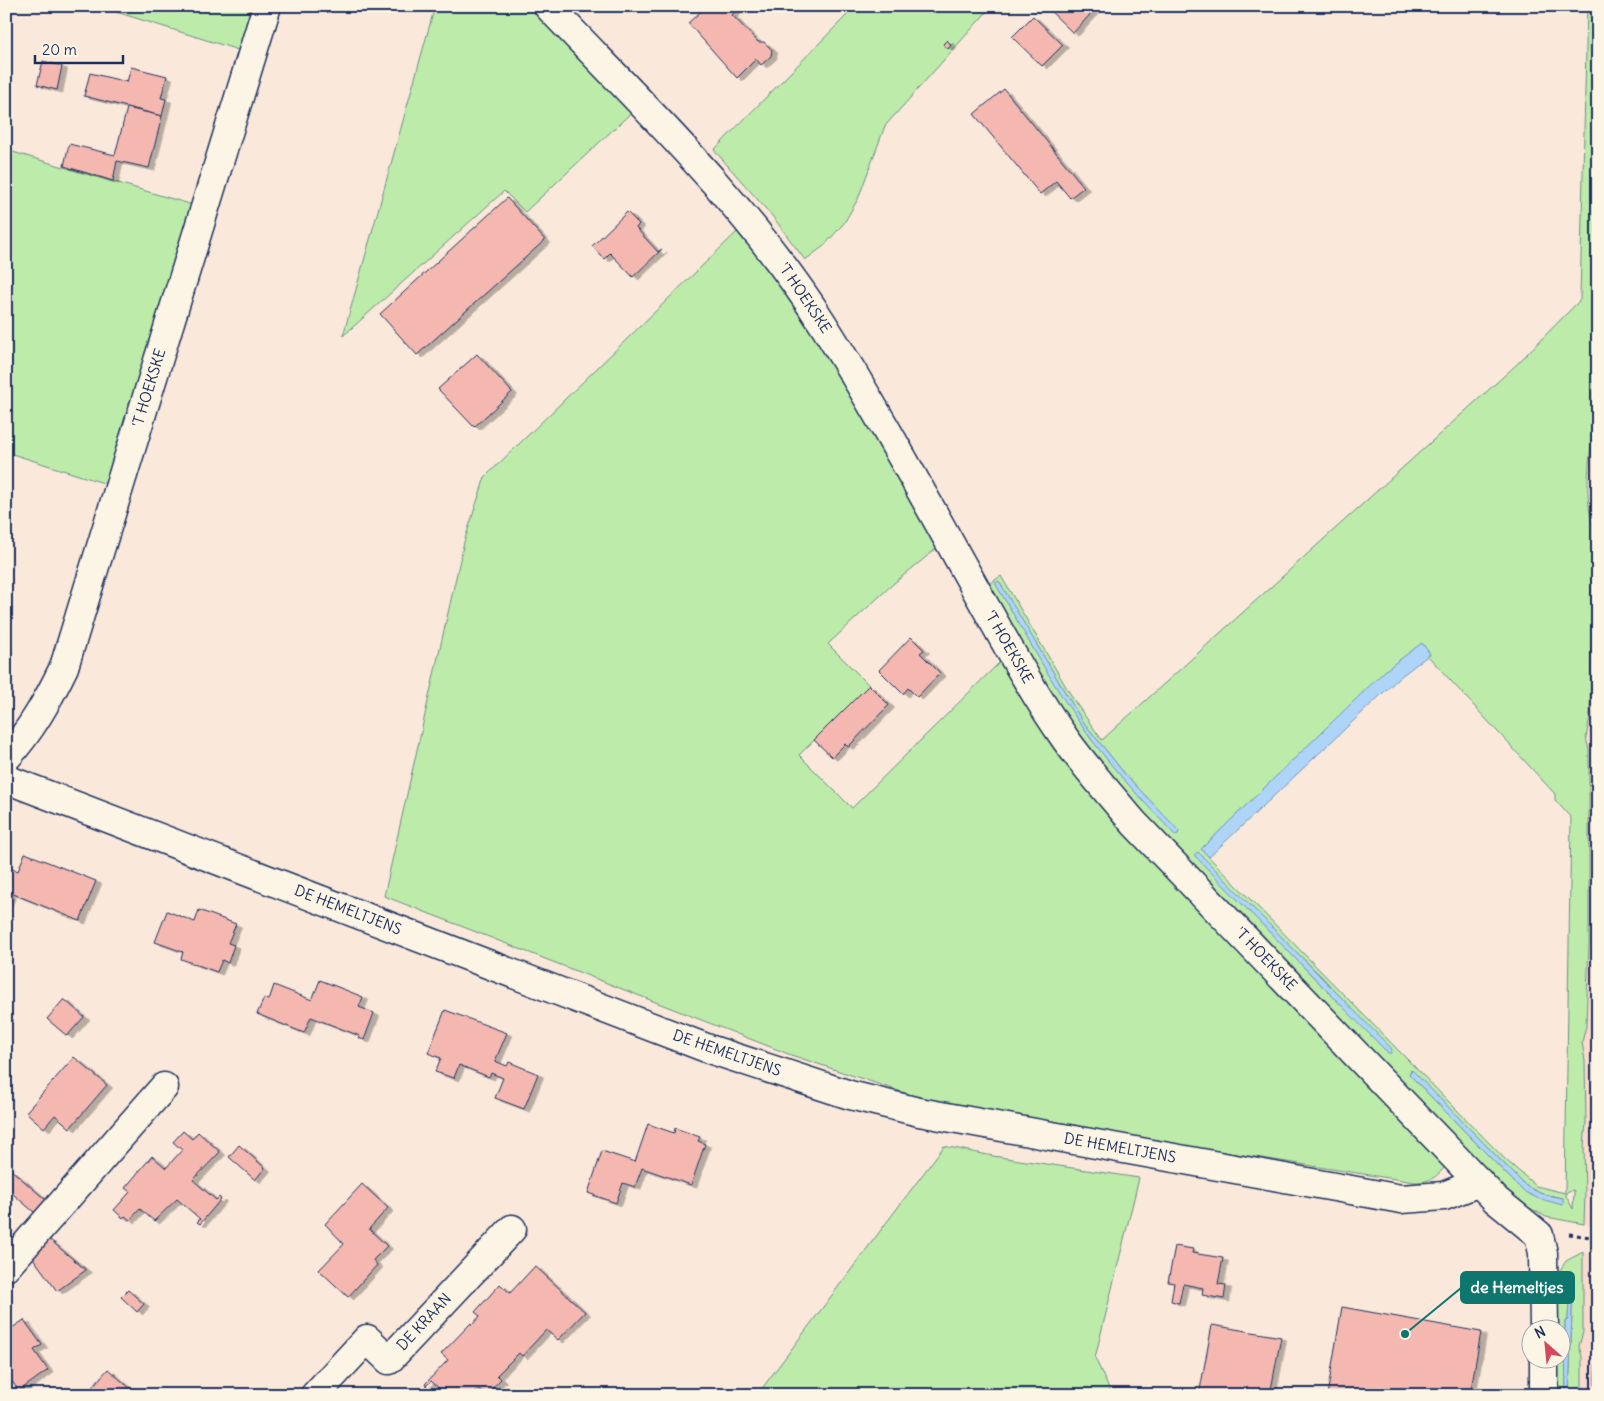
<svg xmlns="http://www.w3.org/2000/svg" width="1604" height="1401" viewBox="0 0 1604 1401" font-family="Delius,sans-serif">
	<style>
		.built { fill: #f8dace }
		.green { fill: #bdebaa; stroke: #6c8d84; fill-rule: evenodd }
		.water { fill: #aed5f8; stroke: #7393ba }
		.building { fill: #f4b8b1; stroke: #1b2f5e; filter: url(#shadow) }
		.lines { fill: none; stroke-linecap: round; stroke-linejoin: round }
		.minor-casing { stroke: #1b2f5e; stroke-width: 31 }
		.path { stroke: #1b2f5e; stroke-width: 3; stroke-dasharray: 4 4; stroke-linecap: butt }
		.minor { stroke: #fcf5e5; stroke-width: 28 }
		.rail-casing { stroke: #1b2f5e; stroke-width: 5.5 }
		.rail { stroke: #fcf5e5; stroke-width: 4; stroke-dasharray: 11; stroke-linecap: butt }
		.labels { text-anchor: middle; stroke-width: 4; stroke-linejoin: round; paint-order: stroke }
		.street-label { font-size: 15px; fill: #1b2f5e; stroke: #fcf5e5 }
		.leader { fill: none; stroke: #0f766e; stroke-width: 2 }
		.callout-dot { fill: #0f766e; stroke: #fcf5e5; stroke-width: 2 }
		.callout { fill: #0f766e; stroke: #0f766e; stroke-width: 2 }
		.callout-label { font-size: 16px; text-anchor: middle; font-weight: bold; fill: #fff }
	</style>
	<defs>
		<filter id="shadow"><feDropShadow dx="5.5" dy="3" stdDeviation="0" flood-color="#0004"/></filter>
	</defs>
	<rect width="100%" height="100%" fill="#fae9db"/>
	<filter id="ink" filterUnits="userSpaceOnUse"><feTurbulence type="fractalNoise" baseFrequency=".02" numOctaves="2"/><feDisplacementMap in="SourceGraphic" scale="10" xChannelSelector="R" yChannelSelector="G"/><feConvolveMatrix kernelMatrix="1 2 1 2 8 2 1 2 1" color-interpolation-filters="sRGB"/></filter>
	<g filter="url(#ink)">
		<g class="built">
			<polygon points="1598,165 1598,1219 1593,1219 1593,1226 1583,1225 1585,1193 1584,1146 1586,1122 1585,1061 1582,1042 1586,1026 1589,942 1589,751 1586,738 1590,716 1593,525 1589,509 1590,456 1592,436 1596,295 1596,209 1593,197 1596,189"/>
			<polygon points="1583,1252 1592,1253 1592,1259 1598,1259 1598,1395 1582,1395 1582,1357 1579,1346 1583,1332"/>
		</g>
		<g class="green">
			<polygon points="97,6 262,6 248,53"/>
			<polygon points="435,6 533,6 632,112 525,212 504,191 343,336"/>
			<polygon points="843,6 992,6 885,126 858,199 844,223 824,246 805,260 773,217 714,150 848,14"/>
			<path d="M1587,6h11v158c-1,16 -6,30 -2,45l-4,227c-3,27 -8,62 1,89l-3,191 -4,22 3,12v192l-3,84 -4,16 3,19 1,61 -2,24 1,47 -1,31 -38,-7 -32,-18 -364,-375 -64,-73 -100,-165 15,-10 74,126 27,38 414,-375 64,-65zM999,582l82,137 43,54 54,58v3l-87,-95 -19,-28 -76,-127zM1422,643l8,12 -2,1 127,138v6l16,18 -6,375 -29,-7 -30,-26 -305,-311zM1195,855l126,121 71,76 -64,-60zM1411,1070l115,116 16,8 21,4 -40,-7 -114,-117zM1573,1190l1,1 -1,18 -8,-15z"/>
			<polygon points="6,150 200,207 113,486 6,452"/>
			<path d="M740,229l39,46 163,269 -49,40 -65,60 42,42 -71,69 53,53 154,-152 63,107 33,46 337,345 5,14c-9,11 -16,14 -30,14l-438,-69 -53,-14 -132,-44 -407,-159 80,-354 21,-65z"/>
			<polygon points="944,1146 993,1156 1139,1178 1095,1358 1112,1395 757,1395"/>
			<polygon points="1583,1252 1583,1332 1579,1346 1582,1357 1582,1395 1569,1395 1573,1282 1570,1280 1568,1320 1565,1321 1566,1395 1552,1395 1552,1359 1562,1358 1562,1328 1552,1328 1556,1276 1566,1261"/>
		</g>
		<g class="water">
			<path d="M999,581l82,138 43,54 55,58 -1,3 -3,1c-29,-31 -58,-61 -83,-95 -37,-49 -65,-104 -97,-157z"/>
			<polygon points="1422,643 1430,654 1400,677 1209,857 1201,849 1387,669"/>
			<polygon points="1198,852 1392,1049 1391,1053 1388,1053 1194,855"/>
			<polygon points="1412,1070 1526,1186 1542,1194 1563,1198 1563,1205 1537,1198 1523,1191 1409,1074"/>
			<polygon points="1570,1280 1573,1282 1569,1395 1566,1395 1565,1321 1568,1320"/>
		</g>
		<g class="building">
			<polygon points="707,6 732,6 736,10 732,15 758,42 764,42 772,50 771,56 761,65 756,59 737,78 688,23"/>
			<polygon points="1045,6 1098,6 1073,33"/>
			<polygon points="1033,16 1063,45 1042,66 1012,37"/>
			<polygon points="947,40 951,45 948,49 943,44"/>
			<polygon points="43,61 62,66 57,90 37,85"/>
			<polygon points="131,67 167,76 161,98 166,99 162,116 84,96 90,73 127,82"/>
			<polygon points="1004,89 1084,187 1070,198 1056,181 1040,194 974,114"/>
			<polygon points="127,108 162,116 149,168 117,161 113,181 64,166 69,144 115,155"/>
			<polygon points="507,198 545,240 417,355 380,314"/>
			<polygon points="627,212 639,224 636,228 658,252 662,249 633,277 610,253 604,259 592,246"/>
			<polygon points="477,354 512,392 474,427 438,389"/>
			<polygon points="911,637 924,650 920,653 940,673 917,697 908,688 903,694 879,670"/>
			<polygon points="869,685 889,705 848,747 845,744 832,757 814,740"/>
			<polygon points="25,853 96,881 80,921 11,893 6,904 6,867 18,871"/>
			<polygon points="199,910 236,924 228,943 234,945 228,963 222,960 217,972 181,959 183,952 155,942 167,911 195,922"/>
			<polygon points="320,980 363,997 359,1007 374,1013 364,1040 359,1038 360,1036 311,1017 304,1033 257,1014 264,998 269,1000 274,985 312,1000"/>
			<polygon points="64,999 84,1017 67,1036 47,1019"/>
			<polygon points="445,1010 507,1033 495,1061 507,1066 509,1062 538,1074 524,1109 495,1098 503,1078 491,1073 489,1077 459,1065 454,1078 435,1072 441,1058 428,1053"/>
			<polygon points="74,1057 107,1085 70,1128 55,1115 44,1128 26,1112"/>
			<polygon points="648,1124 674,1133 675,1128 700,1137 698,1141 705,1144 691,1185 642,1168 635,1187 623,1183 616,1203 588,1193 602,1151 635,1162"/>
			<polygon points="183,1131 192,1139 198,1132 220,1152 193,1180 216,1200 219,1197 221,1199 200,1224 197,1222 200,1219 177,1199 154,1221 140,1209 130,1220 125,1216 123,1218 114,1210 130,1192 125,1188 152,1156 166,1168 182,1150 173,1142"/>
			<polygon points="239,1145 265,1168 255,1180 229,1157"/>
			<polygon points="10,1169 46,1200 35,1213 6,1188 6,1173"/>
			<polygon points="362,1184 388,1208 369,1229 387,1246 373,1260 377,1265 348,1297 319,1270 344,1244 325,1224"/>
			<polygon points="49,1239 86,1270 57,1291 33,1258"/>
			<polygon points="1175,1246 1193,1249 1192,1253 1223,1258 1218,1284 1226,1285 1224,1299 1202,1295 1203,1288 1183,1284 1179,1303 1171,1301 1174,1283 1168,1282"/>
			<polygon points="535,1266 585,1312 558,1340 546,1330 522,1356 519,1353 497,1375 501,1379 486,1395 479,1389 473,1395 446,1395 431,1381 426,1386 425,1384 448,1360 441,1354 471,1323 472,1325 480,1316 475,1312 500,1284 510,1293"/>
			<polygon points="128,1290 144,1304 137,1312 121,1297"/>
			<polygon points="1342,1307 1481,1332 1470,1395 1327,1395"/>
			<polygon points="24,1320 42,1345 34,1350 48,1370 19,1391 6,1373 6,1332"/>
			<polygon points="1212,1325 1281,1337 1270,1395 1199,1395"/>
			<polygon points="108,1369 125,1384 138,1395 85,1395"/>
		</g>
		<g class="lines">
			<g class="minor-casing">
				<g id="minor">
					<path d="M548,6c97,102 199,199 275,318 56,89 106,182 157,273 27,48 54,98 86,143 21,29 45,56 68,83l362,377 43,35 4,18 1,75"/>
					<path d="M6,758c25,-27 42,-58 58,-91l203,-661"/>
					<polyline points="6,779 709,1049 850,1095 919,1112 1401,1199 1444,1196 1479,1182"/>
					<polyline points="6,1267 164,1087"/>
					<polyline points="1544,1358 1544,1395"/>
					<polyline points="315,1395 367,1339 389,1360 512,1229"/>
				</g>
			</g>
			<polyline class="path" points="1569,1234 1598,1238"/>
			<use href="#minor" class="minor"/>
			<g class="rail-casing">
				<polyline id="rail" points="1597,1395 1598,1315"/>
			</g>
			<use href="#rail" class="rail"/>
		</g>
	</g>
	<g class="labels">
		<g class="street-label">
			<text transform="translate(805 298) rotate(56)" y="5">'T HOEKSKE</text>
			<text transform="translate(149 388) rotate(-73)" y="5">'T HOEKSKE</text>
			<text transform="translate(1009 647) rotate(60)" y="5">'T HOEKSKE</text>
			<text transform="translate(348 910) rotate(21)" y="5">DE HEMELTJENS</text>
			<text transform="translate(1266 959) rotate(46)" y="5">'T HOEKSKE</text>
			<text transform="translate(727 1053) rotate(19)" y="5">DE HEMELTJENS</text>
			<text transform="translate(1120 1148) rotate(10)" y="5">DE HEMELTJENS</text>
			<text transform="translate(424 1322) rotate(-47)" y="5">DE KRAAN</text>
		</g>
	</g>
	<path class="leader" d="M1405 1334L1461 1288"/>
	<circle class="callout-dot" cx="1405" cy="1334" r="5"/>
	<rect class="callout" x="1461" y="1272" width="113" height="31" rx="5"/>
	<g class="callout-label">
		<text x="1517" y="1293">de Hemeltjes</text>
	</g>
	<rect width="1604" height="1401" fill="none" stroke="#fcf5e5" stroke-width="25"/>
	<rect x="12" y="12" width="1579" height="1376" fill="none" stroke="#1b2f5e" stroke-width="2" filter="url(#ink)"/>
	<g transform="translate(1546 1344) rotate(333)"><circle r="24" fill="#fcf5e5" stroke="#a2a6af"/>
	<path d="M0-4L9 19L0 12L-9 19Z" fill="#d1495b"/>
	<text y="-8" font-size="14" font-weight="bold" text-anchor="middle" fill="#1b2f5e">N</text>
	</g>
	<path d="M35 55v8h88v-8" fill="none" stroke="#1b2f5e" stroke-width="2.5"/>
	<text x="42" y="55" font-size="15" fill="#1b2f5e" stroke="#fcf5e5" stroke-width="4" paint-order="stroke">20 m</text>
</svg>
